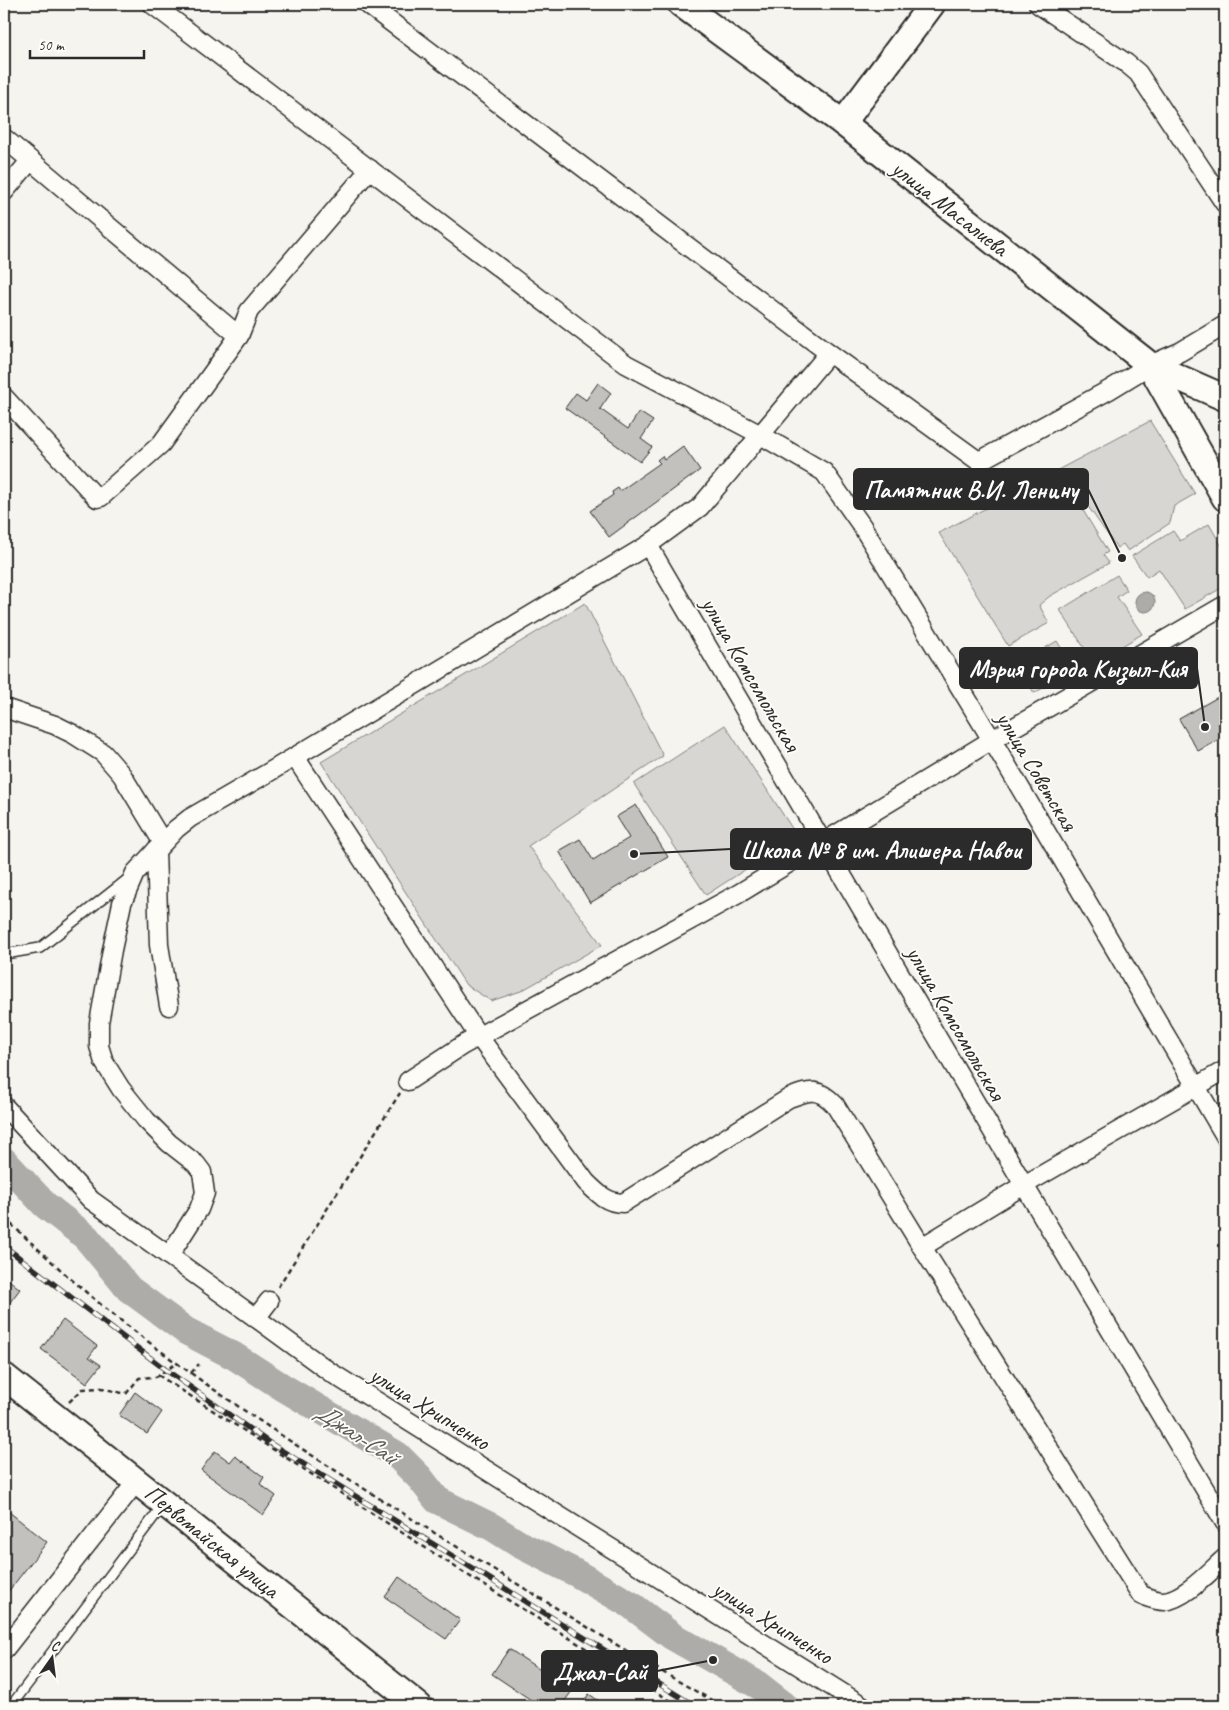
<svg xmlns="http://www.w3.org/2000/svg" width="1229" height="1710" viewBox="0 0 1229 1710" font-family="Caveat,sans-serif">
	<style>
		.green { fill: #d7d6d2; stroke: #81807e }
		.water { fill: #adaca9; stroke: #797877 }
		.lines { fill: none; stroke-linecap: round; stroke-linejoin: round }
		.river { stroke: #adaca9; stroke-width: 28 }
		.building { fill: #c2c1be; stroke: #2b2b2b }
		.service-casing { stroke: #2b2b2b; stroke-width: 12 }
		.minor-casing { stroke: #2b2b2b; stroke-width: 21 }
		.secondary-casing { stroke: #2b2b2b; stroke-width: 29 }
		.path { stroke: #2b2b2b; stroke-width: 2.5; stroke-dasharray: 5 4; stroke-linecap: butt }
		.service { stroke: #fdfcf7; stroke-width: 9 }
		.minor { stroke: #fdfcf7; stroke-width: 18 }
		.secondary { stroke: #fdfcf7; stroke-width: 25 }
		.rail-casing { stroke: #2b2b2b; stroke-width: 5.5 }
		.rail { stroke: #fdfcf7; stroke-width: 4; stroke-dasharray: 11; stroke-linecap: butt }
		.labels { text-anchor: middle; stroke-width: 4; stroke-linejoin: round; paint-order: stroke }
		.street-label { font-size: 24px; fill: #2b2b2b; stroke: #fdfcf7 }
		.water-label { font-size: 25px; font-style: italic; fill: #585857; stroke: #fdfcf7 }
		.leader { fill: none; stroke: #2b2b2b; stroke-width: 2 }
		.callout-dot { fill: #2b2b2b; stroke: #fdfcf7; stroke-width: 2 }
		.callout { fill: #2b2b2b; stroke: #2b2b2b; stroke-width: 2 }
		.callout-label { font-size: 25px; text-anchor: middle; font-weight: bold; fill: #fff }
	</style>
	<rect width="100%" height="100%" fill="#f5f4ef"/>
	<filter id="ink" filterUnits="userSpaceOnUse"><feTurbulence type="fractalNoise" baseFrequency=".02" numOctaves="2"/><feDisplacementMap in="SourceGraphic" scale="10" xChannelSelector="R" yChannelSelector="G"/><feConvolveMatrix kernelMatrix="1 2 1 2 8 2 1 2 1" color-interpolation-filters="sRGB"/></filter>
	<g filter="url(#ink)">
		<g class="green">
			<polygon points="1150,421 1195,494 1174,506 1170,523 1128,551 1123,544 1117,548 1087,505 1081,507 1108,552 1103,555 1109,563 1050,596 1039,605 1049,623 1008,646 939,533"/>
			<polygon points="1209,524 1225,552 1225,586 1185,609 1159,569 1147,577 1132,556 1173,531 1180,541"/>
			<polygon points="1117,575 1127,590 1117,597 1142,634 1094,663 1060,610"/>
			<polygon points="585,603 663,756 528,846 602,945 521,991 491,1001 466,985 321,762"/>
			<polygon points="1057,641 1075,671 1034,693 1018,664"/>
			<polygon points="725,725 797,836 706,895 634,784"/>
		</g>
		<circle class="water" cx="1145" cy="602" r="10"/>
		<g class="lines">
			<polyline class="river" points="4,1161 45,1205 86,1237 129,1289 186,1331 234,1356 284,1388 397,1455 420,1478 437,1500 492,1527 519,1544 576,1573 631,1605 672,1636 758,1685 785,1706"/>
		</g>
		<g class="building">
			<polygon points="598,383 611,393 600,409 628,429 639,412 653,421 641,439 652,447 640,462 565,408 576,393 586,400"/>
			<polygon points="683,446 700,470 609,537 590,511 613,495 612,492 618,488 620,491 660,463 657,460 662,456 664,460"/>
			<polygon points="1225,693 1225,736 1198,751 1179,719"/>
			<polygon points="636,805 668,857 590,903 559,851 580,839 593,860 629,838 616,817"/>
			<polygon points="4,1276 20,1289 4,1310"/>
			<polygon points="63,1320 97,1346 89,1357 101,1365 87,1383 41,1349"/>
			<polygon points="135,1392 162,1412 147,1434 119,1415"/>
			<polygon points="215,1451 230,1462 235,1456 264,1477 260,1484 276,1496 263,1515 201,1470"/>
			<polygon points="4,1508 47,1542 4,1597"/>
			<polygon points="399,1577 460,1620 446,1639 385,1597"/>
			<polygon points="509,1649 572,1691 561,1706 540,1706 492,1674"/>
			<polygon points="589,1694 606,1706 581,1706"/>
		</g>
		<g class="lines">
			<g class="service-casing">
				<g id="service">
					<polyline points="11,953 40,948 129,878"/>
					<polyline points="11,1706 163,1505"/>
				</g>
			</g>
			<g class="minor-casing">
				<g id="minor">
					<polyline points="152,4 626,364 759,434 824,472 862,526 992,740 1225,1136"/>
					<polyline points="367,4 829,353 977,460 983,459 1109,390 1150,365 1180,352 1225,325"/>
					<polyline points="1038,4 1126,63 1138,73 1225,204"/>
					<polyline points="4,138 239,336"/>
					<polyline points="4,192 30,161"/>
					<polyline points="4,397 94,495 97,498 101,497 161,444 239,336 249,311 370,169"/>
					<polyline points="648,545 1024,1185 1225,1523"/>
					<polyline points="4,708 55,725 73,734 103,753 122,775 163,843"/>
					<path d="M295,757l184,280 107,145c11,11 21,21 37,21l166,-105c22,-8 29,-11 46,7l87,142 219,348c8,3 15,6 23,6 21,-2 46,-30 61,-43"/>
					<polyline points="156,850 159,945 169,1006"/>
					<polyline points="408,1081 463,1045 738,894 992,740 1225,605"/>
					<polyline points="4,1106 91,1200 256,1318 330,1372 863,1706"/>
					<polyline points="922,1247 1024,1185 1225,1070"/>
					<polyline points="169,1256 199,1209 205,1193 202,1172 196,1164 169,1143 146,1120 121,1089 104,1062 99,1046 99,1023 112,950 122,903 135,873 176,829 190,818 266,774 648,545 700,507 829,353"/>
					<polyline points="256,1318 269,1301"/>
					<polyline points="4,1650 137,1481"/>
				</g>
			</g>
			<g class="secondary-casing">
				<g id="secondary">
					<polyline points="681,4 843,123 1150,365 1225,398"/>
					<polyline points="843,123 932,4"/>
					<polyline points="1150,365 1225,498"/>
					<polyline points="4,1376 419,1706"/>
				</g>
			</g>
			<g class="path">
				<path d="M4,1218c35,31 68,64 105,93 103,83 220,156 332,226 93,57 186,116 281,169"/>
				<polyline points="278,1287 400,1093"/>
				<polyline points="191,1373 199,1364"/>
				<polyline points="158,1375 466,1574 679,1706"/>
				<polyline points="69,1402 83,1389 102,1388 126,1394 139,1378 156,1377 177,1363"/>
			</g>
			<use href="#service" class="service"/>
			<use href="#minor" class="minor"/>
			<use href="#secondary" class="secondary"/>
			<g class="rail-casing">
				<polyline id="rail" points="4,1246 166,1370 268,1442 695,1706"/>
			</g>
			<use href="#rail" class="rail"/>
		</g>
	</g>
	<g class="labels">
		<g class="street-label">
			<text transform="translate(950 208) rotate(38)" y="8">улица Масалиева</text>
			<text transform="translate(751 674) rotate(60)" y="8">улица Комсомольская</text>
			<text transform="translate(1037 771) rotate(59)" y="8">улица Советская</text>
			<text transform="translate(956 1023) rotate(60)" y="8">улица Комсомольская</text>
			<text transform="translate(430 1408) rotate(32)" y="8">улица Хрипченко</text>
			<text transform="translate(212 1541) rotate(39)" y="8">Первомайская улица</text>
			<text transform="translate(773 1622) rotate(32)" y="8">улица Хрипченко</text>
		</g>
		<g class="water-label">
			<text transform="translate(357 1433) rotate(33)" y="9">Джал-Сай</text>
		</g>
	</g>
	<path class="leader" d="M1122 558L1088 489M1205 727L1197 668M634 854L731 849M713 1660L657 1671"/>
	<g class="callout-dot">
		<circle cx="1122" cy="558" r="5"/>
		<circle cx="1205" cy="727" r="5"/>
		<circle cx="634" cy="854" r="5"/>
		<circle cx="713" cy="1660" r="5"/>
	</g>
	<g class="callout">
		<rect x="854" y="469" width="234" height="40" rx="5"/>
		<rect x="960" y="648" width="237" height="40" rx="5"/>
		<rect x="731" y="829" width="300" height="40" rx="5"/>
		<rect x="542" y="1651" width="115" height="40" rx="5"/>
	</g>
	<g class="callout-label">
		<text x="971" y="498">Памятник В.И. Ленину</text>
		<text x="1078" y="677">Мэрия города Кызыл-Кия</text>
		<text x="881" y="858">Школа № 8 им. Алишера Навои</text>
		<text x="600" y="1680">Джал-Сай</text>
	</g>
	<rect width="1229" height="1710" fill="none" stroke="#fdfcf7" stroke-width="20"/>
	<rect x="10" y="10" width="1209" height="1690" fill="none" stroke="#2b2b2b" stroke-width="2" filter="url(#ink)"/>
	<g transform="translate(52 1658) rotate(14)" stroke="#fdfcf7" stroke-width="4" paint-order="stroke">
	<path d="M0-4L9 19L0 12L-9 19Z" fill="#2b2b2b"/>
	<text y="-8" font-size="14" font-weight="bold" text-anchor="middle" fill="#2b2b2b">С</text>
	</g>
	<path d="M30 50v8h114v-8" fill="none" stroke="#2b2b2b" stroke-width="2.5"/>
	<text x="38" y="50" font-size="15" fill="#2b2b2b" stroke="#fdfcf7" stroke-width="4" paint-order="stroke">50 m</text>
</svg>
